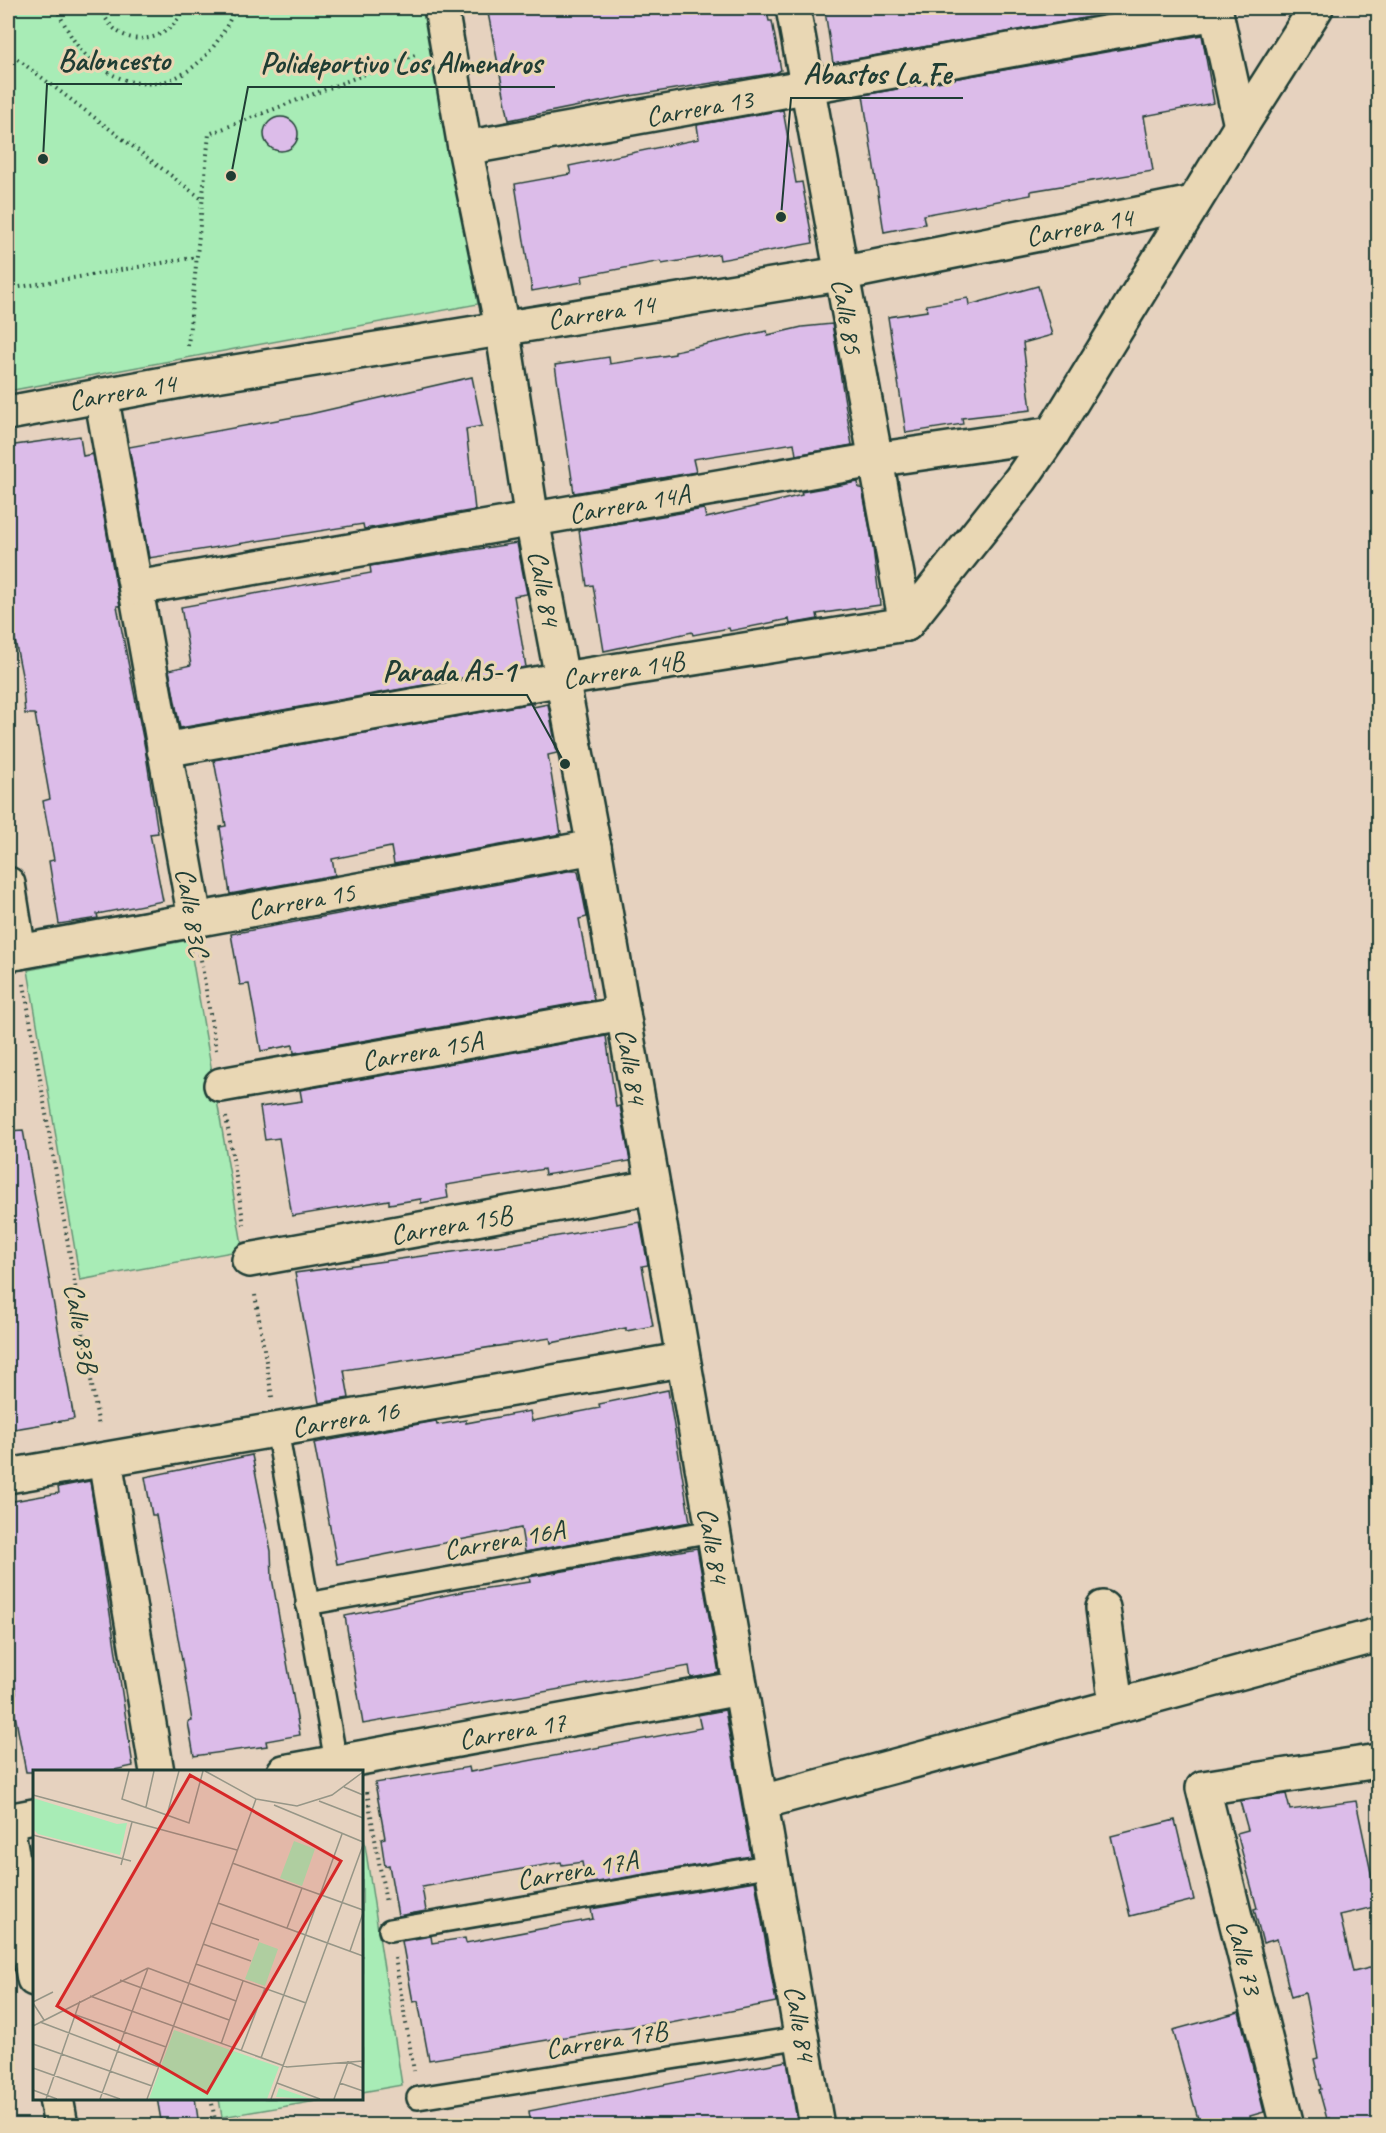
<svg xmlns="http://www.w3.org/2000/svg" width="1386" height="2133" viewBox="0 0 1386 2133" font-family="Caveat,sans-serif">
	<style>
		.green { fill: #a8ecb6; stroke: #649475; stroke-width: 1.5 }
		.building { fill: #dcbce9; stroke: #1f3d34; stroke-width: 1.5 }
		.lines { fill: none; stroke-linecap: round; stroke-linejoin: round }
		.lane-casing { stroke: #1f3d34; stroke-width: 26 }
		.street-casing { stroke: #1f3d34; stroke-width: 38 }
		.secondary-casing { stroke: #1f3d34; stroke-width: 38 }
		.path { stroke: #1f3d34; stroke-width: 4; stroke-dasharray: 1.5 4.5; stroke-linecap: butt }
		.lane { stroke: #e9d7b4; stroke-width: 21 }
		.street { stroke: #e9d7b4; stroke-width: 33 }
		.secondary { stroke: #e9d7b4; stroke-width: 33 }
		.labels { text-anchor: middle; stroke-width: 6; stroke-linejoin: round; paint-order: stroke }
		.street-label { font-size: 28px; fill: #1f3d34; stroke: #e9d7b4 }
		.inset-road { fill: none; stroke: #969687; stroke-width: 1.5 }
		.view { fill: #d62828; fill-opacity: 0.15; stroke: #d62828; stroke-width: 3 }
		.inset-edge { fill: none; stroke: #1f3d34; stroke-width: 3 }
		.leader { fill: none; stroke: #1f3d34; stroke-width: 2 }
		.callout-dot { fill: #1f3d34; stroke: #e9d7b4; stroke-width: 2 }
		.callout-label { font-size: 30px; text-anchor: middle; font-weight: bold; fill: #1f3d34; stroke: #e9d7b4; stroke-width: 6; stroke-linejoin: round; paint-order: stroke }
	</style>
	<rect width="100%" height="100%" fill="#e6d2bf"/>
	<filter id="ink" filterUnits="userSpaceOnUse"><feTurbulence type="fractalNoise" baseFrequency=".0167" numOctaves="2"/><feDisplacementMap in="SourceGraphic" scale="12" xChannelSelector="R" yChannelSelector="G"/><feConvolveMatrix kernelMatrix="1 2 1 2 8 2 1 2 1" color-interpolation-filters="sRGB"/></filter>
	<g filter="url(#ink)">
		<g class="green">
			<polygon points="8,8 425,8 478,304 8,391"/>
			<polygon points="189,940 243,1250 80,1280 28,970"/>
			<polygon points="362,1826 402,2085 362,2092"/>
			<polygon points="219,2099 219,2098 328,2099 222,2117"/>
		</g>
		<g class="building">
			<polygon points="487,8 766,8 769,21 772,21 781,70 776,73 624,97 509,120"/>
			<polygon points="848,8 1141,8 833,63 825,11"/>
			<polygon points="1202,35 1214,103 1144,116 1153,171 1031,191 1031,195 923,215 925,224 884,232 863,95"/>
			<polygon points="783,110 796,183 802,182 813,243 720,260 719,254 662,264 661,261 582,276 583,282 532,291 515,184 571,174 569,166 699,139 697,125"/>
			<circle cx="281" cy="134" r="17"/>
			<polygon points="1038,286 1052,335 1023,343 1031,410 962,418 963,424 906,433 888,317 927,311 926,305 968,298 969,305"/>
			<polygon points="832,324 852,445 796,455 794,443 693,459 696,472 574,493 555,365 609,357 610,364 675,354 675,351 767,331 768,335 802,327"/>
			<polygon points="472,377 482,426 466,429 475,510 364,529 363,524 149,558 129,447 310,414"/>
			<polygon points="80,436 83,456 93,454 114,574 120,606 117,606 145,748 158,833 150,834 163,901 97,914 98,918 59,924 49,861 54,860 43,801 50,799 35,714 25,714 22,675 8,605 8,446"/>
			<polygon points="858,482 859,488 862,488 872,540 880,605 817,614 818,619 790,624 789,619 730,631 729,628 693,635 692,632 604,651 593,585 587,586 579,530 704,509 706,518 770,503 802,495 801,492"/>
			<polygon points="517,543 527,594 514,596 526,667 180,728 169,670 191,665 181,607 371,573 370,566"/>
			<polygon points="533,703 533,707 548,704 557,753 548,755 561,834 394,864 391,847 332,859 335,875 230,894 220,827 226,826 214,760"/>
			<polygon points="568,871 578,871 587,917 579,919 594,1000 294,1053 293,1045 261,1051 249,984 240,985 231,934"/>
			<polygon points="606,1036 616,1107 620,1106 630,1161 545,1175 544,1169 446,1185 448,1198 421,1203 421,1199 389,1204 389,1200 292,1216 279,1138 265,1140 260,1107 302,1101 300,1090"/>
			<polygon points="23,1130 74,1419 8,1430 8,1131"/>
			<polygon points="640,1222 648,1265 642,1266 653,1326 626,1331 626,1328 551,1343 550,1338 344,1370 349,1398 319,1403 295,1273 505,1245"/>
			<polygon points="668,1390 690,1522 525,1552 521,1528 337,1564 314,1443 436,1421 437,1425 466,1420 466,1423 530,1411 532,1421 600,1408 599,1404"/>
			<polygon points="252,1455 271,1551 272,1578 300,1735 266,1741 267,1746 194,1756 188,1722 192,1721 183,1666 156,1515 152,1515 145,1477"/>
			<polygon points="90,1481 133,1766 105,1772 26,1772 11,1694 16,1693 8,1642 8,1502 59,1493 58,1487"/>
			<polygon points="697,1548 719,1673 691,1678 689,1666 363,1724 345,1616 466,1591 530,1582 529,1577"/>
			<polygon points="725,1710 751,1856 586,1884 582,1862 562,1865 561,1862 422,1887 426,1911 398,1916 389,1865 385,1866 381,1839 385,1838 375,1783 469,1767 470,1772 701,1728 698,1715"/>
			<polygon points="1286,1794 1290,1810 1356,1801 1378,1906 1340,1915 1353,1972 1378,1966 1378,2126 1332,2126 1330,2118 1327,2119 1319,2090 1321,2089 1314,2059 1318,2058 1305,1993 1291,1997 1277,1939 1263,1943 1254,1909 1257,1908 1237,1833 1248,1830 1240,1801"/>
			<polygon points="1175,1820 1194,1900 1130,1916 1111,1836"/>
			<polygon points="755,1881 776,2002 661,2025 660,2022 601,2031 429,2060 418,2001 413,2002 402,1941 431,1936 432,1943 465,1938 466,1943 593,1919 591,1909"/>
			<polygon points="1239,2012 1264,2112 1250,2116 1252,2126 1200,2126 1173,2030"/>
			<polygon points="787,2061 798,2126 531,2126 529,2111"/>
			<polygon points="157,2098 195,2098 199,2126 162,2126"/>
		</g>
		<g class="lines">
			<g class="lane-casing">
				<g id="lane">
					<polyline points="277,1430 336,1762"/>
					<polyline points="307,1604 712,1531"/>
					<polyline points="390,1930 773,1865"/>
					<polyline points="418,2098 804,2037"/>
				</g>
			</g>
			<g class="street-casing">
				<g id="street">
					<polyline points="793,8 906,624"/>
					<polyline points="1215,8 1241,126"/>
					<polyline points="465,148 1216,13"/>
					<polyline points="101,395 195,919"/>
					<polyline points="8,413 185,380 840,274 1193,203"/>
					<polyline points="136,588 874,460 1052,434"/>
					<polyline points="906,624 1021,479 1052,434 1241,126 1316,8"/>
					<polyline points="164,750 563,679 906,624"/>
					<polyline points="8,884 19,952"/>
					<polyline points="8,954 594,847"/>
					<polyline points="221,1085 623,1014"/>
					<polyline points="249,1260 653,1187"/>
					<polyline points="105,1460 157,1772"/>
					<polyline points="8,1476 681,1360"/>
					<polyline points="1103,1608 1116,1706"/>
					<polyline points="284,1772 740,1688"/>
					<polyline points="762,1802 1378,1635"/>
					<polyline points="8,1821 34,1816"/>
					<polyline points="8,1831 34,1979"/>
					<polyline points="56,2098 61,2126"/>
					<polyline points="1287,2126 1203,1788 1378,1761"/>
				</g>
			</g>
			<g class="secondary-casing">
				<polyline id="secondary" points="441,8 465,148 502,327 532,520 594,847 817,2126"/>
			</g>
			<g class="path">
				<path d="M56,8c10,19 19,39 36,53 61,50 118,10 143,-53"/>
				<path d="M101,8c15,43 66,39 84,0"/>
				<polyline points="8,52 202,199"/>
				<polyline points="8,289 197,257"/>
				<polyline points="188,346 209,134 415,55"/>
				<polyline points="200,954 216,1050"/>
				<polyline points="24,984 99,1427"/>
				<polyline points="226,1117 244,1225"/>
				<polyline points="255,1295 272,1397"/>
				<polyline points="367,1792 386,1903"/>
				<polyline points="395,1958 414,2071"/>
				<polyline points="211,2098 216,2126"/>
			</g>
			<use href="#lane" class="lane"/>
			<use href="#street" class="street"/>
			<use href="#secondary" class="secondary"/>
		</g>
	</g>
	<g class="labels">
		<g class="street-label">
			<text transform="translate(699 107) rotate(-10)" y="10">Carrera 13</text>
			<text transform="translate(1079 226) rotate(-11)" y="10">Carrera 14</text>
			<text transform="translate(601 311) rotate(-9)" y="10">Carrera 14</text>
			<text transform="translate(848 316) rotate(80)" y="10">Calle 85</text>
			<text transform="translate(122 391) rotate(-10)" y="10">Carrera 14</text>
			<text transform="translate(629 503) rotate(-10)" y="10">Carrera 14A</text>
			<text transform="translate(545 588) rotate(79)" y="10">Calle 84</text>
			<text transform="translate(623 669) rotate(-9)" y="10">Carrera 14B</text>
			<text transform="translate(301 900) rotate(-10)" y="10">Carrera 15</text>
			<text transform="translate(193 912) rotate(80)" y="10">Calle 83C</text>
			<text transform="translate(422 1050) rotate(-10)" y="10">Carrera 15A</text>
			<text transform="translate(632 1066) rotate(80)" y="10">Calle 84</text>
			<text transform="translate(451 1224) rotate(-10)" y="10">Carrera 15B</text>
			<text transform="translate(82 1328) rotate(80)" y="10">Calle 83B</text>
			<text transform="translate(345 1418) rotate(-10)" y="10">Carrera 16</text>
			<text transform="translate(504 1539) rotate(-10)" y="10">Carrera 16A</text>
			<text transform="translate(714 1545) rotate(80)" y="10">Calle 84</text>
			<text transform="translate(512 1730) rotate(-10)" y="10">Carrera 17</text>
			<text transform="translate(577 1869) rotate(-10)" y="10">Carrera 17A</text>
			<text transform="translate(1245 1957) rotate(76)" y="10">Calle 73</text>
			<text transform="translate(801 2023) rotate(80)" y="10">Calle 84</text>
			<text transform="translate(606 2039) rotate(-9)" y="10">Carrera 17B</text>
		</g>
	</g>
	<g transform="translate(33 1770)">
		<rect width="330" height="330" fill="#e6d2bf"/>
		<path d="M0,28l84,26 10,-1 -7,32 -82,-21 -5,-5zM261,71l21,8 -13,37 -22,-8zM226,172l19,7 -13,37 -20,-7zM141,260l105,37 -12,32h-118zM246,318l32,11 -35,-2z" fill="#a8ecb6"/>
		<path class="inset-road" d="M96,1l-7,28 67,24 14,-52M172,1l51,28 41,7 35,-11 31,-23M311,17l19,8M0,25l204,55M286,31l44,17M241,35l89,37M113,37l8,-36M134,45l12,-44M0,65l98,26M199,93l131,47M88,95l11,-43M185,133l145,53M178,153l48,17M254,158l15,-40M170,174l48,17M317,181l13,-38M163,194l110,39M115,198l88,33M87,210l109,40M57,226l197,71 76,-6M0,232l20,-10M0,233l11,17M43,245l90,32M7,252l119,45M0,256l115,-58M0,274l119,42M188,274l22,-63M208,281l24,-63M228,288l81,-224M0,298l87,31M244,313l43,16M307,313l23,8M0,320l24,9M13,329l34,-98M67,329l48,-131M114,329l109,-300M238,329l92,-254M301,329l14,-37 15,6"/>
		<path class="view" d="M157,5l151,86 -134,232 -150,-87z"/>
		<rect width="330" height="330" class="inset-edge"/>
	</g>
	<path class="leader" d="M43 159L47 84H182M231 176L248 87H555M781 217L791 98H963M565 764L527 695H370"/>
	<g class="callout-dot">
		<circle cx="43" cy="159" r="6"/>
		<circle cx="231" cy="176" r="6"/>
		<circle cx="781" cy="217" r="6"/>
		<circle cx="565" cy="764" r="6"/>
	</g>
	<g class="callout-label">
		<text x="114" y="70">Baloncesto</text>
		<text x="401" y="73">Polideportivo Los Almendros</text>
		<text x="877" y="84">Abastos La Fe</text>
		<text x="449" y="681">Parada A5-1</text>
	</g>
	<rect width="1386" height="2133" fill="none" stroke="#e9d7b4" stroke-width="30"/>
	<rect x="15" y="15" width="1356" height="2103" fill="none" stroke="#1f3d34" stroke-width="2" filter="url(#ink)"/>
</svg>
